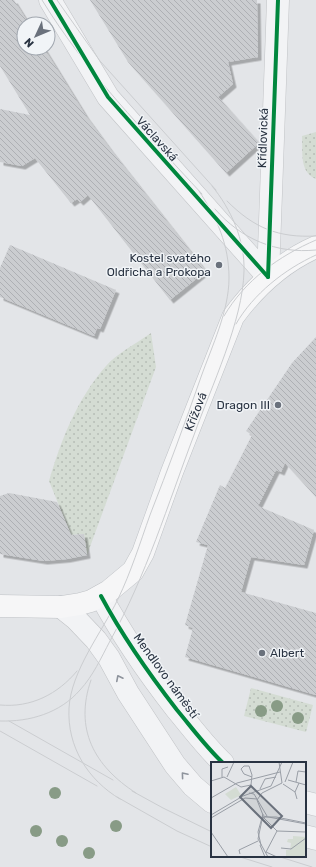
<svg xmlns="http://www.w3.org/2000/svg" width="316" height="867" viewBox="0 0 316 867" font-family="Rubik,sans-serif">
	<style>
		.grass { fill: url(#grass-dots) }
		.building { fill: url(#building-back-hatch); filter: url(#shadow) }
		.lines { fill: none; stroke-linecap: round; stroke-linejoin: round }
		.minor-casing { stroke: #c1c3c6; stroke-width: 23 }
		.major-casing { stroke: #bfc2c6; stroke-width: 23 }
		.minor { stroke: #f2f3f5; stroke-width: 22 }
		.major { stroke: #f6f6f7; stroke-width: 22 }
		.tram { stroke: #cbcdd0; stroke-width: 1 }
		.cycleway-casing { stroke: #f1f4f7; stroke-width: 6 }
		.cycleway { stroke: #00873e; stroke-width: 4 }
		.tree { fill: #889b86 }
		.oneway { stroke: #8e939c }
		.poi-dot { fill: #6a717c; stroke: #f1f4f7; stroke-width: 1.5 }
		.labels { text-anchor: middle; stroke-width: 3; stroke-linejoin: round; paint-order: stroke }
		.street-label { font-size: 12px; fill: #293342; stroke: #f1f4f7 }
		.poi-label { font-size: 12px; fill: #293342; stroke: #f1f4f7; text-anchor: end }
		.inset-road { fill: none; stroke: #999ea6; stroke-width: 1 }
		.view { fill: #6a717c; fill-opacity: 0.15; stroke: #6a717c; stroke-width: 2 }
		.inset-edge { fill: none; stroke: #293342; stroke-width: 2 }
	</style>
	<defs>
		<pattern id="grass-dots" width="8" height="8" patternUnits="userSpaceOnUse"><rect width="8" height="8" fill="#d4dcd3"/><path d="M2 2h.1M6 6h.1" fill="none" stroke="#b6bdb6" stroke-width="1.8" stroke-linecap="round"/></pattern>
		<pattern id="building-back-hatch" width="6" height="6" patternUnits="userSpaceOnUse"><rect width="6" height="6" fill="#cbcdd0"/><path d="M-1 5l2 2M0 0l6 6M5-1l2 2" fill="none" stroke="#aeb0b4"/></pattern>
		<filter id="shadow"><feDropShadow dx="3.5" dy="3.5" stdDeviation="0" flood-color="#0004"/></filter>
	</defs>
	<rect width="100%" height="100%" fill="#e3e5e8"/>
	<g class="grass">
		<path d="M316,132v47c-17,-7 -13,-27 -14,-43z"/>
		<path d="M151,333l5,34 -69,188 -3,-21 -13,1 -22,-54c12,-41 28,-82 57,-115 10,-12 31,-23 45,-33z"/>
		<polygon points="251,688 313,705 306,732 244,716"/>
	</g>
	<g class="building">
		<polygon points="0,0 14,0 29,24 24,24 24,48 44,48 86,116 111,150 206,271 170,300 88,195 80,202 77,199 71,203 35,158 22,166 0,162 0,109 30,115 0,66"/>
		<polygon points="90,0 257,0 258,57 228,62 233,84 218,97 259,143 226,173 128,62"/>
		<polygon points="10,245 116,290 100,329 97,328 94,336 0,297 0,268"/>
		<polygon points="316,337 316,497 285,463 281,472 276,470 258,506 314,530 304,565 251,557 241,592 316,613 316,695 185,657 193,628 185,625 208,545 196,542 220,485 225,488 252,435 246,431 292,363"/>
		<polygon points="9,493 57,502 71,535 84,534 87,555 67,559 44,561 0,554 0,496"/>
	</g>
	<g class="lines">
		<g class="minor-casing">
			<g id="minor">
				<polyline points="50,0 108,97 268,277"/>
				<polyline points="268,277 278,0"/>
				<path d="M101,596c22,41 48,78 76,114 15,18 29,37 46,53"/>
				<polyline points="61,607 76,619 96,640 109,658 128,693 175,765 193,786 212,802"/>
				<polyline points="305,802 316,805"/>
				<polyline points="305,836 316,839"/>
			</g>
		</g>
		<g class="major-casing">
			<g id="major">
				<path id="s1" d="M0,606l61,1 19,-3 11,-3 18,-10 24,-20 10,-18 29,-81 61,-155c22,-30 49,-55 83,-70"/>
			</g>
		</g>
		<use href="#minor" class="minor"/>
		<use href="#major" class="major"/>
		<g class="tram">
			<path d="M42,0c44,72 103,132 160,194"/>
			<polyline points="57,0 100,61 216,190"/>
			<path d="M227,201c27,27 51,37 89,35"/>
			<path d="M215,209c26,30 61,45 101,41"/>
			<path d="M224,316c21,-36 55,-60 92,-76"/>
			<path d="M236,324c17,-30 49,-55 80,-69"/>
			<path d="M91,680c-17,49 3,86 45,113"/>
			<path d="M0,705c31,3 58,-11 77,-34"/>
			<path d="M0,721c30,1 60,-8 80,-31 13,-14 21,-32 30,-49 36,-65 58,-137 84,-206 17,-48 49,-114 50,-164 1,-31 -13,-62 -32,-85"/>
			<polyline points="9,721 113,780"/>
			<polyline points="0,731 97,786"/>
			<polyline points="132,791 163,808 212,832"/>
			<polyline points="117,797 177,831 212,847"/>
			<path d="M120,799c-32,-19 -53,-52 -51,-91 2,-37 33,-76 49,-109 13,-27 22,-56 32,-84 18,-46 35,-92 51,-138 11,-31 28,-66 28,-99 0,-33 -12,-60 -30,-87"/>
			<polyline points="237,856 272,867"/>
			<polyline points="277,856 312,867"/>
		</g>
		<g class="cycleway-casing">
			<g id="cycleway">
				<polyline points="50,0 108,97 268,277"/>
				<polyline points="268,277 278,0"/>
				<path d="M101,596c22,41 48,78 76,114 15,18 29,37 46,53"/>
			</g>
		</g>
		<use href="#cycleway" class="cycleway"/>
	</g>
	<g class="tree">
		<circle cx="277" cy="706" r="6"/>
		<circle cx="261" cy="711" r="6"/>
		<circle cx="298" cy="718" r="6"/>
		<circle cx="55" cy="793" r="6"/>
		<circle cx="116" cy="826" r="6"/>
		<circle cx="36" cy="831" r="6"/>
		<circle cx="62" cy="841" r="6"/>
		<circle cx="89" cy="853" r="6"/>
	</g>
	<defs><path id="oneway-chevron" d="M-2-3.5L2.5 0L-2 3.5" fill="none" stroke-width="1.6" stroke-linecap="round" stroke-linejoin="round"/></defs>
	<g class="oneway">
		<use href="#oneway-chevron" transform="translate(119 678) rotate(-117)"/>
		<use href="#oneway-chevron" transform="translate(184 775) rotate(-130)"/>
	</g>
	<g class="poi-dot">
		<circle cx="219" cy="265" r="4"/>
		<circle cx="278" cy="405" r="4"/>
		<circle cx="262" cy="653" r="4"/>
	</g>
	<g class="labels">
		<g class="street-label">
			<text transform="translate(263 138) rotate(-88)" y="4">Křídlovická</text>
			<text transform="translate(157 139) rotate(48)" y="4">Václavská</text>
			<text dy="4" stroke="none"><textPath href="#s1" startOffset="315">Křížová</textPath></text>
			<text transform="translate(166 676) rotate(54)" y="4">Mendlovo náměstí</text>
		</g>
		<g class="poi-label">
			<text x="211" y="262">Kostel svatého<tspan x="211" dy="14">Oldřicha a Prokopa</tspan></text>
			<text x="270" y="409">Dragon III</text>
			<text x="270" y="657" text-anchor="start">Albert</text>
		</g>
	</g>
	<g transform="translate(211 762)">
		<rect width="95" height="95" fill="#e3e5e8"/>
		<path d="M25,25l5,8 -10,5 -6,-6zM82,74l13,1 -1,20 -19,-1v-6h4l1,-7 -4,-1 1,-3h5z" fill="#d4dcd3"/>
		<path class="inset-road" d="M11,15v-8l6,-2M16,15l7,-15M77,18l18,5M0,19l13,-4 17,10 10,-2 1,-10 -3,-9h-5l-3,3 3,5 8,3M74,20l8,-20M85,20l2,-11 8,1M72,22l12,8M49,27l5,-10 11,-2M38,31l5,1 13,22M0,36l26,-15 43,-11M86,37l-2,-7 4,-9M0,53l32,-19 28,-10 11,-24M52,54l43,8M52,55l14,14 29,1M0,56l34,-20 12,1M51,57l3,-2h11l30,6M0,70l17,25M49,83l5,12M50,83l-3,-13 5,-18M70,86l10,1 15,-11M29,92l-1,-4 19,-9M57,95l-10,-18 5,-24 -6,-15 5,-7 20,-10 -3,-21M66,95l-11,-5 11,-21"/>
		<path class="view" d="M40,24l31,30 -11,12 -31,-31z"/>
		<rect width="95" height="95" class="inset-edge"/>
	</g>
	<g transform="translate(36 36) rotate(226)"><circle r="19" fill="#f1f4f7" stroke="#a1a7af"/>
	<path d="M0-3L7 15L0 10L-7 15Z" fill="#6a717c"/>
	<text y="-6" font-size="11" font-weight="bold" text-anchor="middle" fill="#293342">N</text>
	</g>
</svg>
